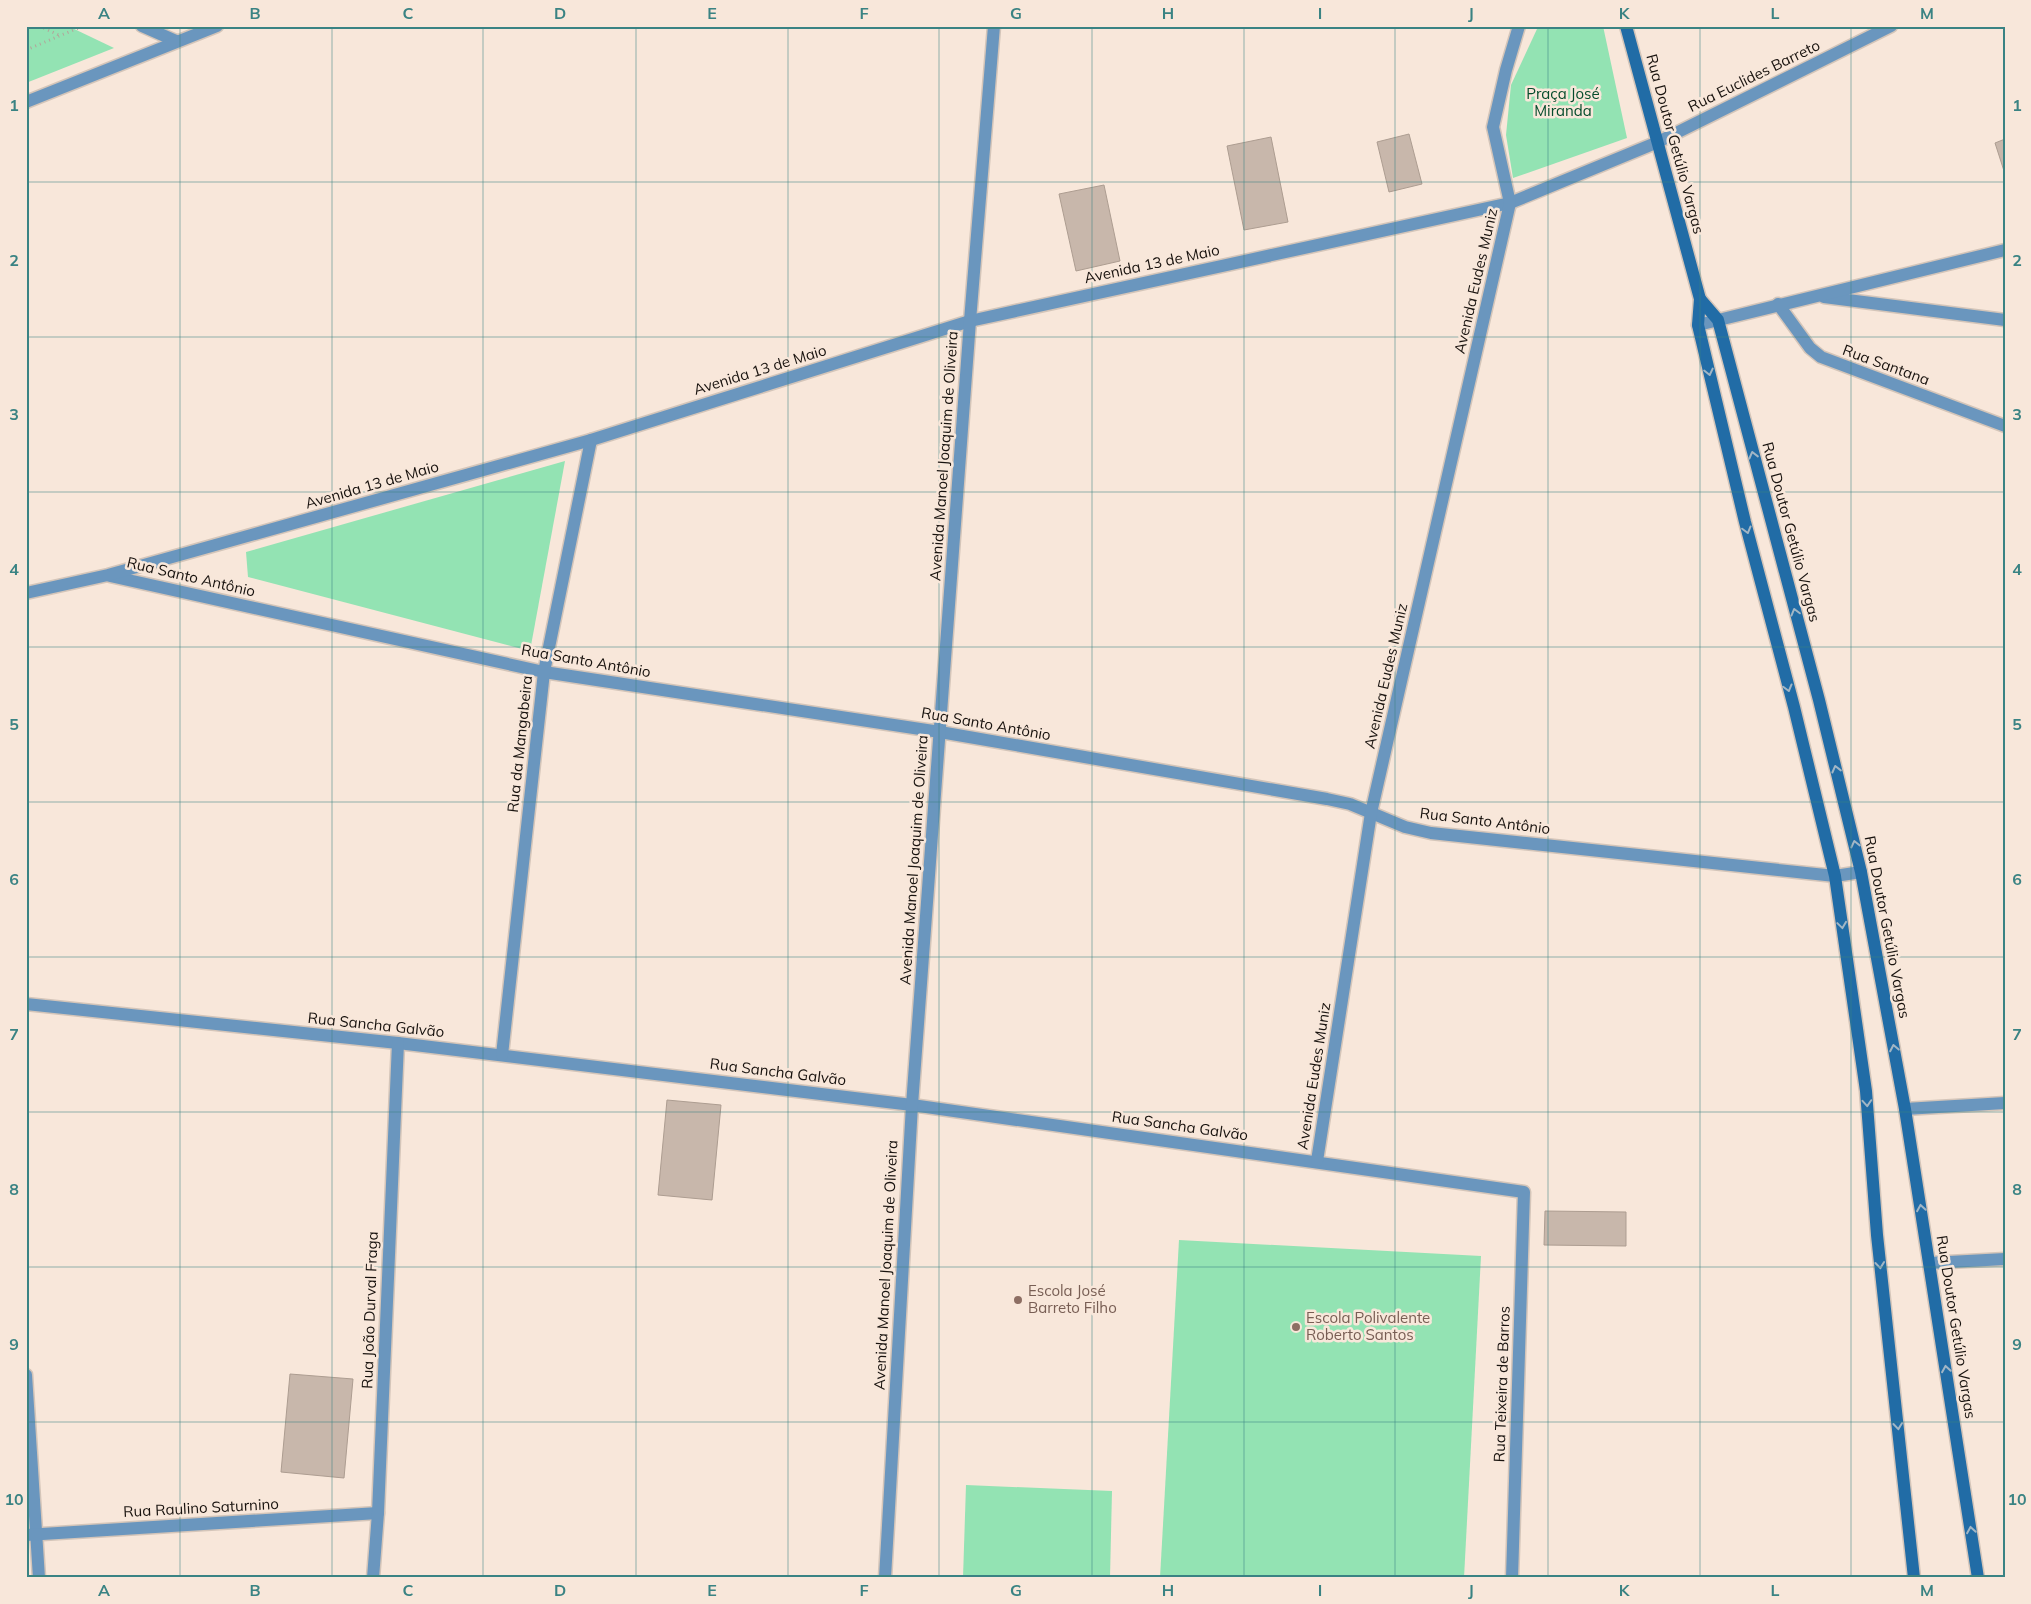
<svg xmlns="http://www.w3.org/2000/svg" width="2031" height="1604" viewBox="0 0 2031 1604" font-family="Mulish,sans-serif">
	<style>
		.green { fill: #93e3b3 }
		.building { fill: #c8b7ab; stroke: #ad9d91 }
		.lines { fill: none; stroke-linecap: round; stroke-linejoin: round }
		.lane-casing { stroke: #d4c5b9; stroke-width: 15 }
		.street-casing { stroke: #d4c5b9; stroke-width: 15 }
		.secondary-casing { stroke: #d4c5b9; stroke-width: 15 }
		.path { stroke: #b2a59a; stroke-width: 3; stroke-dasharray: 1 4; stroke-linecap: butt }
		.lane { stroke: #6a96be; stroke-width: 12 }
		.street { stroke: #6a96be; stroke-width: 12 }
		.secondary { stroke: #216ca6; stroke-width: 12 }
		.oneway { stroke: #a2b6c5 }
		.grid { fill: none; stroke: #3a8383; stroke-width: 1; stroke-opacity: 0.55 }
		.education-dot { fill: #8d6e63; stroke: #f8e7da; stroke-width: 2 }
		.labels { text-anchor: middle; stroke-width: 5; stroke-linejoin: round; paint-order: stroke }
		.street-label { font-size: 15px; fill: #18120e; stroke: #f8e7da }
		.park-label { font-size: 15px; fill: #054c2c; stroke: #f8e7da }
		.education-label { font-size: 15px; fill: #785e54; stroke: #f8e7da; text-anchor: start }
		.neatline { fill: none; stroke: #3a8383; stroke-width: 2 }
		.grid-label { font-size: 16px; text-anchor: middle; font-weight: bold; fill: #3a8383 }
	</style>
	<rect width="100%" height="100%" fill="#f8e7da"/>
	<g class="green">
		<polygon points="26,26 68,26 114,48 26,83"/>
		<polygon points="1541,26 1603,26 1627,138 1513,178 1506,135 1511,85 1537,29"/>
		<polygon points="565,461 530,651 248,577 246,552"/>
		<polygon points="1179,1240 1481,1256 1464,1578 1160,1578"/>
		<polygon points="966,1485 1112,1491 1110,1578 963,1578"/>
	</g>
	<g class="building">
		<polygon points="1409,134 1422,184 1389,192 1377,142"/>
		<polygon points="1271,137 1288,222 1244,230 1227,146"/>
		<polygon points="2005,139 2005,174 1995,143"/>
		<polygon points="1104,185 1120,261 1076,271 1059,194"/>
		<polygon points="667,1100 721,1105 712,1200 658,1195"/>
		<polygon points="1545,1211 1626,1212 1626,1246 1544,1245"/>
		<polygon points="290,1374 353,1379 344,1478 281,1472"/>
	</g>
	<g class="lines">
		<g class="lane-casing">
			<g id="lane">
				<polyline points="1905,1109 2005,1103"/>
				<polyline points="1930,1263 2005,1259"/>
			</g>
		</g>
		<g class="street-casing">
			<g id="street">
				<polyline points="142,26 176,41"/>
				<polyline points="26,102 217,26"/>
				<polyline points="1824,297 2005,320"/>
				<polyline points="1778,304 1810,348 1821,357 2005,426"/>
				<polyline points="1698,325 2005,250"/>
				<polyline points="110,576 544,672 940,732 1327,799 1350,804 1405,827 1431,833 1835,876 1861,872"/>
				<polyline points="26,593 108,575 591,440 970,321 1510,203 1658,142 1891,26"/>
				<polyline points="26,1004 398,1043 912,1105 1524,1192 1512,1578"/>
				<polyline points="502,1055 544,672 591,440"/>
				<polyline points="1317,1161 1371,813 1510,203 1493,127 1506,70 1519,26"/>
				<polyline points="26,1375 39,1578"/>
				<polyline points="26,1535 378,1513"/>
				<polyline points="373,1578 378,1513 398,1043"/>
				<polyline points="885,1578 912,1105 970,321 994,26"/>
			</g>
		</g>
		<g class="secondary-casing">
			<g id="secondary">
				<polyline points="1626,26 1700,299 1698,325 1745,522 1794,707 1835,876 1866,1091 1877,1235 1914,1578"/>
				<polyline points="1700,299 1718,320 1819,700 1861,872 1905,1109 1978,1578"/>
			</g>
		</g>
		<g class="path">
			<polyline points="39,26 61,36"/>
			<polyline points="26,50 83,26"/>
		</g>
		<use href="#lane" class="lane"/>
		<use href="#street" class="street"/>
		<use href="#secondary" class="secondary"/>
	</g>
	<defs><path id="oneway-chevron" d="M-2-3.5L2.5 0L-2 3.5" fill="none" stroke-width="1.6" stroke-linecap="round" stroke-linejoin="round" transform="scale(1.25)"/></defs>
	<g class="oneway">
		<use href="#oneway-chevron" transform="translate(1709 372) rotate(77)"/>
		<use href="#oneway-chevron" transform="translate(1753 455) rotate(-104)"/>
		<use href="#oneway-chevron" transform="translate(1747 530) rotate(75)"/>
		<use href="#oneway-chevron" transform="translate(1795 612) rotate(-105)"/>
		<use href="#oneway-chevron" transform="translate(1788 688) rotate(75)"/>
		<use href="#oneway-chevron" transform="translate(1836 769) rotate(-104)"/>
		<use href="#oneway-chevron" transform="translate(1855 844) rotate(-103)"/>
		<use href="#oneway-chevron" transform="translate(1842 925) rotate(82)"/>
		<use href="#oneway-chevron" transform="translate(1894 1048) rotate(-101)"/>
		<use href="#oneway-chevron" transform="translate(1867 1103) rotate(86)"/>
		<use href="#oneway-chevron" transform="translate(1921 1208) rotate(-99)"/>
		<use href="#oneway-chevron" transform="translate(1880 1265) rotate(84)"/>
		<use href="#oneway-chevron" transform="translate(1946 1369) rotate(-99)"/>
		<use href="#oneway-chevron" transform="translate(1898 1426) rotate(84)"/>
		<use href="#oneway-chevron" transform="translate(1971 1530) rotate(-99)"/>
	</g>
	<path class="grid" d="M180,26v1552M332,26v1552M483,26v1552M636,26v1552M788,26v1552M939,26v1552M1092,26v1552M1244,26v1552M1395,26v1552M1548,26v1552M1700,26v1552M1851,26v1552M26,182h1979M26,337h1979M26,492h1979M26,647h1979M26,802h1979M26,957h1979M26,1112h1979M26,1267h1979M26,1422h1979"/>
	<g class="education-dot">
		<circle cx="1018" cy="1300" r="5"/>
		<circle cx="1296" cy="1327" r="5"/>
	</g>
	<g class="labels">
		<g class="street-label">
			<text transform="translate(1754 76) rotate(-26)" y="5">Rua Euclides Barreto</text>
			<text transform="translate(1675 144) rotate(75)" y="5">Rua Doutor Getúlio Vargas</text>
			<text transform="translate(1152 264) rotate(-12)" y="5">Avenida 13 de Maio</text>
			<text transform="translate(1476 281) rotate(-77)" y="5">Avenida Eudes Muniz</text>
			<text transform="translate(1886 365) rotate(20)" y="5">Rua Santana</text>
			<text transform="translate(760 370) rotate(-17)" y="5">Avenida 13 de Maio</text>
			<text transform="translate(944 456) rotate(-86)" y="5">Avenida Manoel Joaquim de Oliveira</text>
			<text transform="translate(372 485) rotate(-16)" y="5">Avenida 13 de Maio</text>
			<text transform="translate(1791 532) rotate(75)" y="5">Rua Doutor Getúlio Vargas</text>
			<text transform="translate(191 577) rotate(13)" y="5">Rua Santo Antônio</text>
			<text transform="translate(586 661) rotate(10)" y="5">Rua Santo Antônio</text>
			<text transform="translate(1386 676) rotate(-77)" y="5">Avenida Eudes Muniz</text>
			<text transform="translate(986 724) rotate(10)" y="5">Rua Santo Antônio</text>
			<text transform="translate(520 744) rotate(-84)" y="5">Rua da Mangabeira</text>
			<text transform="translate(1485 821) rotate(7)" y="5">Rua Santo Antônio</text>
			<text transform="translate(914 860) rotate(-86)" y="5">Avenida Manoel Joaquim de Oliveira</text>
			<text transform="translate(1887 927) rotate(79)" y="5">Rua Doutor Getúlio Vargas</text>
			<text transform="translate(376 1025) rotate(6)" y="5">Rua Sancha Galvão</text>
			<text transform="translate(778 1072) rotate(7)" y="5">Rua Sancha Galvão</text>
			<text transform="translate(1314 1076) rotate(-81)" y="5">Avenida Eudes Muniz</text>
			<text transform="translate(1180 1126) rotate(8)" y="5">Rua Sancha Galvão</text>
			<text transform="translate(886 1265) rotate(-87)" y="5">Avenida Manoel Joaquim de Oliveira</text>
			<text transform="translate(370 1310) rotate(-88)" y="5">Rua João Durval Fraga</text>
			<text transform="translate(1956 1327) rotate(81)" y="5">Rua Doutor Getúlio Vargas</text>
			<text transform="translate(1502 1384) rotate(-88)" y="5">Rua Teixeira de Barros</text>
			<text transform="translate(201 1508) rotate(-3)" y="5">Rua Raulino Saturnino</text>
		</g>
		<g class="park-label">
			<text x="1563" y="99">Praça José<tspan x="1563" dy="17">Miranda</tspan></text>
		</g>
		<g class="education-label">
			<text x="1028" y="1296">Escola José<tspan x="1028" dy="17">Barreto Filho</tspan></text>
			<text x="1306" y="1323">Escola Polivalente<tspan x="1306" dy="17">Roberto Santos</tspan></text>
		</g>
	</g>
	<rect width="2031" height="1604" fill="none" stroke="#f8e7da" stroke-width="55"/>
	<rect x="28" y="28" width="1976" height="1548" class="neatline"/>
	<g class="grid-label">
		<text x="104" y="19">A</text>
		<text x="255" y="19">B</text>
		<text x="408" y="19">C</text>
		<text x="560" y="19">D</text>
		<text x="712" y="19">E</text>
		<text x="864" y="19">F</text>
		<text x="1016" y="19">G</text>
		<text x="1168" y="19">H</text>
		<text x="1320" y="19">I</text>
		<text x="1471" y="19">J</text>
		<text x="1624" y="19">K</text>
		<text x="1775" y="19">L</text>
		<text x="1927" y="19">M</text>
		<text x="14" y="111">1</text>
		<text x="2017" y="111">1</text>
		<text x="14" y="266">2</text>
		<text x="2017" y="266">2</text>
		<text x="14" y="420">3</text>
		<text x="2017" y="420">3</text>
		<text x="14" y="575">4</text>
		<text x="2017" y="575">4</text>
		<text x="14" y="730">5</text>
		<text x="2017" y="730">5</text>
		<text x="14" y="885">6</text>
		<text x="2017" y="885">6</text>
		<text x="14" y="1040">7</text>
		<text x="2017" y="1040">7</text>
		<text x="14" y="1195">8</text>
		<text x="2017" y="1195">8</text>
		<text x="14" y="1350">9</text>
		<text x="2017" y="1350">9</text>
		<text x="14" y="1505">10</text>
		<text x="2017" y="1505">10</text>
		<text x="104" y="1596">A</text>
		<text x="255" y="1596">B</text>
		<text x="408" y="1596">C</text>
		<text x="560" y="1596">D</text>
		<text x="712" y="1596">E</text>
		<text x="864" y="1596">F</text>
		<text x="1016" y="1596">G</text>
		<text x="1168" y="1596">H</text>
		<text x="1320" y="1596">I</text>
		<text x="1471" y="1596">J</text>
		<text x="1624" y="1596">K</text>
		<text x="1775" y="1596">L</text>
		<text x="1927" y="1596">M</text>
	</g>
</svg>
